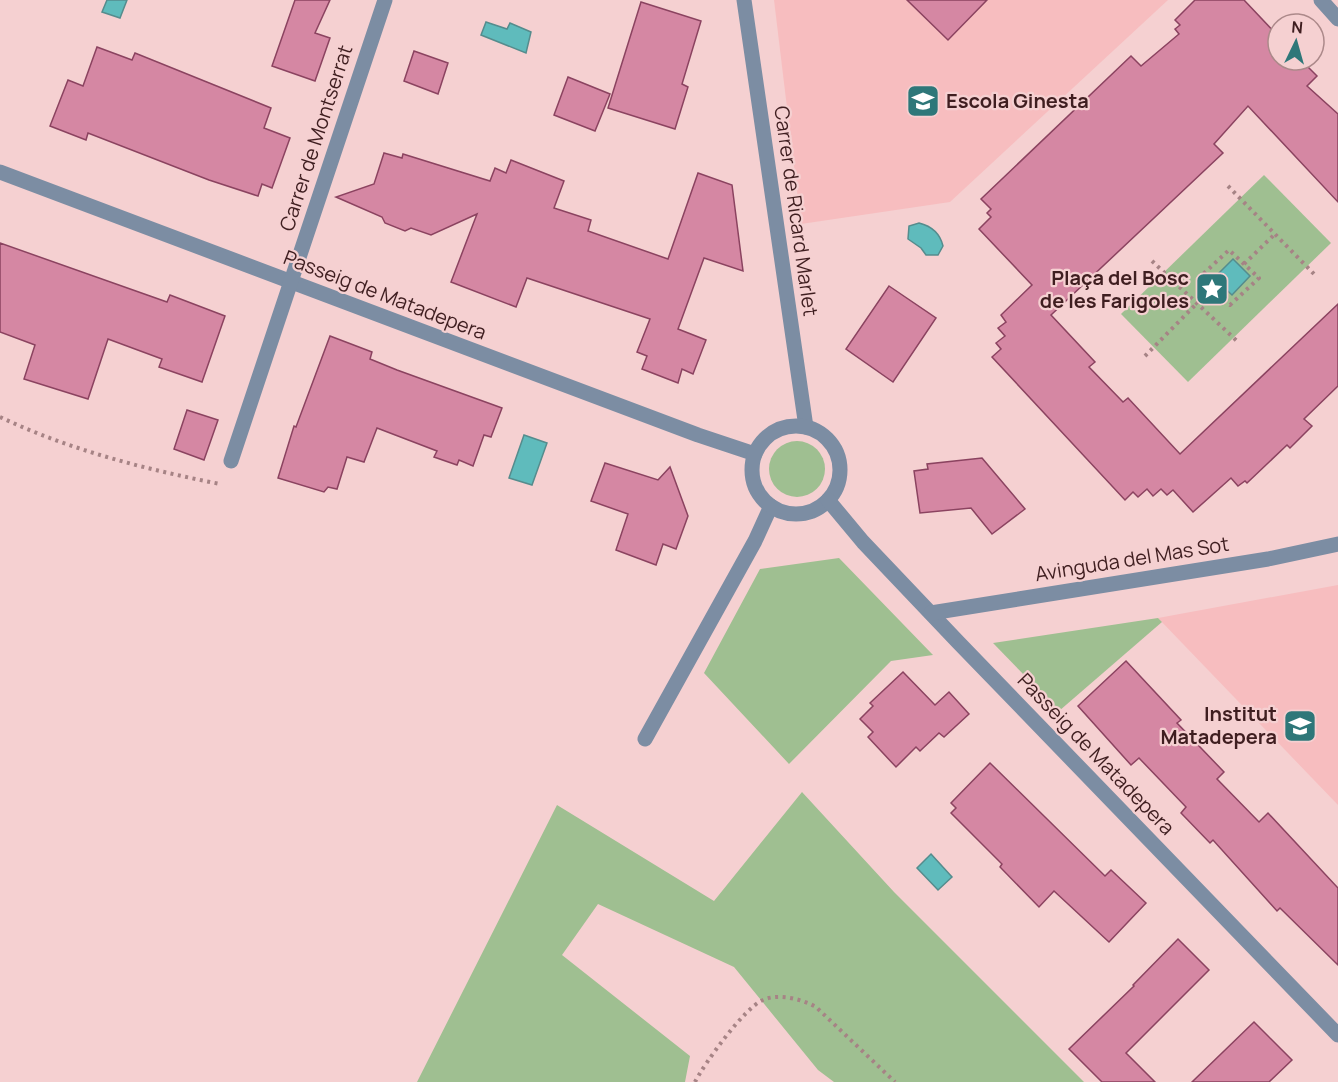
<svg xmlns="http://www.w3.org/2000/svg" width="1338" height="1082" viewBox="0 0 1338 1082" font-family="Manrope,sans-serif">
	<style>
		.built { fill: #f7bdbf }
		.green { fill: #9fbf91 }
		.water { fill: #5fbbbc; stroke: #558c8d; stroke-width: 1.5 }
		.building { fill: #d587a3; stroke: #8b4360; stroke-width: 1.5 }
		.lines { fill: none; stroke-linecap: round; stroke-linejoin: round }
		.path { stroke: #a68385; stroke-width: 4; stroke-dasharray: 3 4.5; stroke-linecap: butt }
		.service { stroke: #7c8da3; stroke-width: 15 }
		.minor { stroke: #7c8da3; stroke-width: 15 }
		.labels { text-anchor: middle; stroke-width: 4.5; stroke-linejoin: round; paint-order: stroke }
		.poi-label { font-size: 20px; font-weight: bold; fill: #3f1e20; stroke: #f5d0d1; text-anchor: end }
		.street-label { font-size: 20px; fill: #3f1e20; stroke: #f5d0d1 }
	</style>
	<rect width="100%" height="100%" fill="#f5d0d1"/>
	<g class="built">
		<polygon points="774,0 1168,0 950,202 801,224"/>
		<polygon points="1338,585 1338,805 1158,618"/>
	</g>
	<g class="green">
		<polygon points="1264,175 1331,243 1188,382 1121,314"/>
		<circle cx="797" cy="469" r="28"/>
		<polygon points="839,558 933,655 891,661 789,764 704,673 760,569"/>
		<polygon points="1158,618 1162,622 1059,711 993,643"/>
		<polygon points="802,792 894,892 1084,1082 834,1082 818,1070 734,967 598,904 562,955 690,1056 685,1082 417,1082 557,805 714,901"/>
	</g>
	<g class="water">
		<polygon points="107,0 127,0 120,18 102,12"/>
		<polygon points="486,22 507,29 510,23 531,32 526,53 481,35"/>
		<path d="M919,223c12,3 21,10 24,23l-5,9h-12l-5,-7 -13,-9 1,-13z"/>
		<polygon points="1233,259 1250,276 1232,295 1214,278"/>
		<polygon points="524,435 547,443 532,485 509,478"/>
		<polygon points="931,854 952,877 938,890 917,868"/>
	</g>
	<g class="building">
		<polygon points="295,0 330,0 315,33 330,38 315,81 272,66"/>
		<polygon points="907,0 987,0 948,40"/>
		<polygon points="1195,0 1244,0 1278,36 1278,60 1301,60 1317,76 1307,86 1338,114 1338,202 1248,106 1214,144 1223,153 1051,315 1095,362 1089,367 1123,402 1128,398 1180,454 1338,304 1338,386 1304,419 1312,426 1290,448 1287,445 1247,483 1245,481 1238,486 1231,478 1193,512 1173,490 1167,495 1161,489 1153,496 1147,489 1138,497 1133,492 1125,500 992,357 1001,349 996,343 1005,336 998,328 1006,322 1001,315 1032,285 979,229 991,217 987,213 991,209 981,199 1131,56 1141,66 1179,34 1175,29 1180,25 1175,20"/>
		<polygon points="641,2 701,21 682,84 688,87 675,129 608,108"/>
		<polygon points="97,47 132,60 135,53 271,108 264,128 290,138 272,188 262,184 258,196 209,180 88,133 86,140 50,126 68,80 83,86"/>
		<polygon points="414,51 448,63 438,94 404,81"/>
		<polygon points="568,77 610,94 595,131 554,115"/>
		<polygon points="384,153 402,158 403,154 490,181 495,168 506,173 511,160 564,181 554,208 591,220 588,231 668,259 698,173 732,185 743,271 704,258 678,329 706,340 693,374 682,369 678,383 642,369 647,356 637,352 650,319 527,278 516,307 451,282 477,214 431,235 411,228 405,231 385,223 382,217 336,197 374,184"/>
		<polygon points="0,243 167,302 170,295 225,316 202,382 159,367 162,359 108,339 88,399 24,379 35,345 0,332"/>
		<polygon points="889,286 936,318 893,382 846,349"/>
		<polygon points="330,336 372,352 370,359 397,370 502,408 491,437 484,435 473,466 459,460 457,465 434,457 437,451 377,428 364,462 347,457 337,489 328,487 324,492 278,478 294,426 296,427"/>
		<polygon points="187,410 218,420 204,460 174,449"/>
		<polygon points="982,458 1025,509 992,534 971,508 920,513 914,471 928,469 927,464"/>
		<polygon points="605,463 658,480 670,467 688,516 676,549 663,544 656,565 616,550 628,514 591,501"/>
		<polygon points="1126,661 1181,720 1177,723 1224,772 1217,779 1259,822 1268,813 1338,888 1338,965 1280,908 1277,911 1213,840 1210,843 1181,813 1186,807 1139,758 1131,765 1078,706"/>
		<polygon points="903,672 935,705 949,692 969,714 944,737 939,733 920,751 916,747 896,767 868,737 873,732 860,719 873,706 870,703"/>
		<polygon points="990,763 1105,876 1111,870 1146,903 1109,942 1054,891 1039,907 1000,867 1002,864 951,813 956,808 951,803"/>
		<polygon points="1178,939 1209,970 1126,1053 1155,1082 1102,1082 1069,1049 1134,986 1133,985"/>
		<polygon points="1254,1022 1292,1060 1269,1082 1192,1082"/>
	</g>
	<g class="lines">
		<g class="path">
			<polyline points="1228,186 1314,274"/>
			<polyline points="1152,261 1238,342"/>
			<polyline points="1244,264 1275,234"/>
			<polyline points="1145,356 1212,288 1230,305 1259,278 1229,250 1201,276 1212,288"/>
			<path d="M0,417c70,33 144,52 220,67"/>
			<path d="M695,1082c9,-18 49,-74 68,-82 15,-7 39,-1 53,7l79,75"/>
		</g>
		<polyline class="service" points="645,739 755,541 771,506"/>
		<g class="minor">
			<polyline points="744,0 806,427"/>
			<polyline points="1321,0 1338,19"/>
			<polyline points="0,172 698,435 755,454"/>
			<circle cx="796" cy="470" r="44"/>
			<polyline points="231,461 385,0"/>
			<polyline points="828,500 863,542 958,642 1338,1035"/>
			<polyline points="931,613 1268,559 1338,544"/>
		</g>
	</g>
	<defs>
		<g id="school-square" transform="scale(1.725)"><rect x="-9" y="-9" width="18" height="18" rx="4" fill="#2e7779" stroke="#f5d0d1"/><path d="M0-5L7-2L0 1L-7-2ZM-4 1L0 2.5L4 1V4Q0 6-4 4Z" fill="#fff"/></g>
		<g id="sight-square" transform="scale(1.725)"><rect x="-9" y="-9" width="18" height="18" rx="4" fill="#2e7779" stroke="#f5d0d1"/><path d="M0-6L1.8-2.2L6-1.7L2.9 1.2L3.7 5.4L0 3.3L-3.7 5.4L-2.9 1.2L-6-1.7L-1.8-2.2Z" fill="#fff"/></g>
	</defs>
	<g fill-rule="evenodd">
		<use href="#school-square" x="923" y="101"/>
		<use href="#sight-square" x="1212" y="289"/>
		<use href="#school-square" x="1300" y="726"/>
	</g>
	<g class="labels">
		<g class="poi-label">
			<text x="946" y="108" text-anchor="start">Escola Ginesta</text>
			<text x="1189" y="285">Plaça del Bosc<tspan x="1189" dy="23">de les Farigoles</tspan></text>
			<text x="1277" y="721">Institut<tspan x="1277" dy="23">Matadepera</tspan></text>
		</g>
		<g class="street-label">
			<text transform="translate(316 138) rotate(-72)" y="7">Carrer de Montserrat</text>
			<text transform="translate(796 211) rotate(82)" y="7">Carrer de Ricard Marlet</text>
			<text transform="translate(385 295) rotate(21)" y="7">Passeig de Matadepera</text>
			<text transform="translate(1132 559) rotate(-9)" y="7">Avinguda del Mas Sot</text>
			<text transform="translate(1096 754) rotate(46)" y="7">Passeig de Matadepera</text>
		</g>
	</g>
	<g transform="translate(1296 42) rotate(5)"><circle r="28" fill="#f5d0d1" stroke="#ac898a" stroke-width="1.5"/>
	<path d="M0-4.5L10 22L0 15L-10 22Z" fill="#2e7779"/>
	<text y="-9" font-size="16" font-weight="bold" text-anchor="middle" fill="#3f1e20">N</text>
	</g>
</svg>
